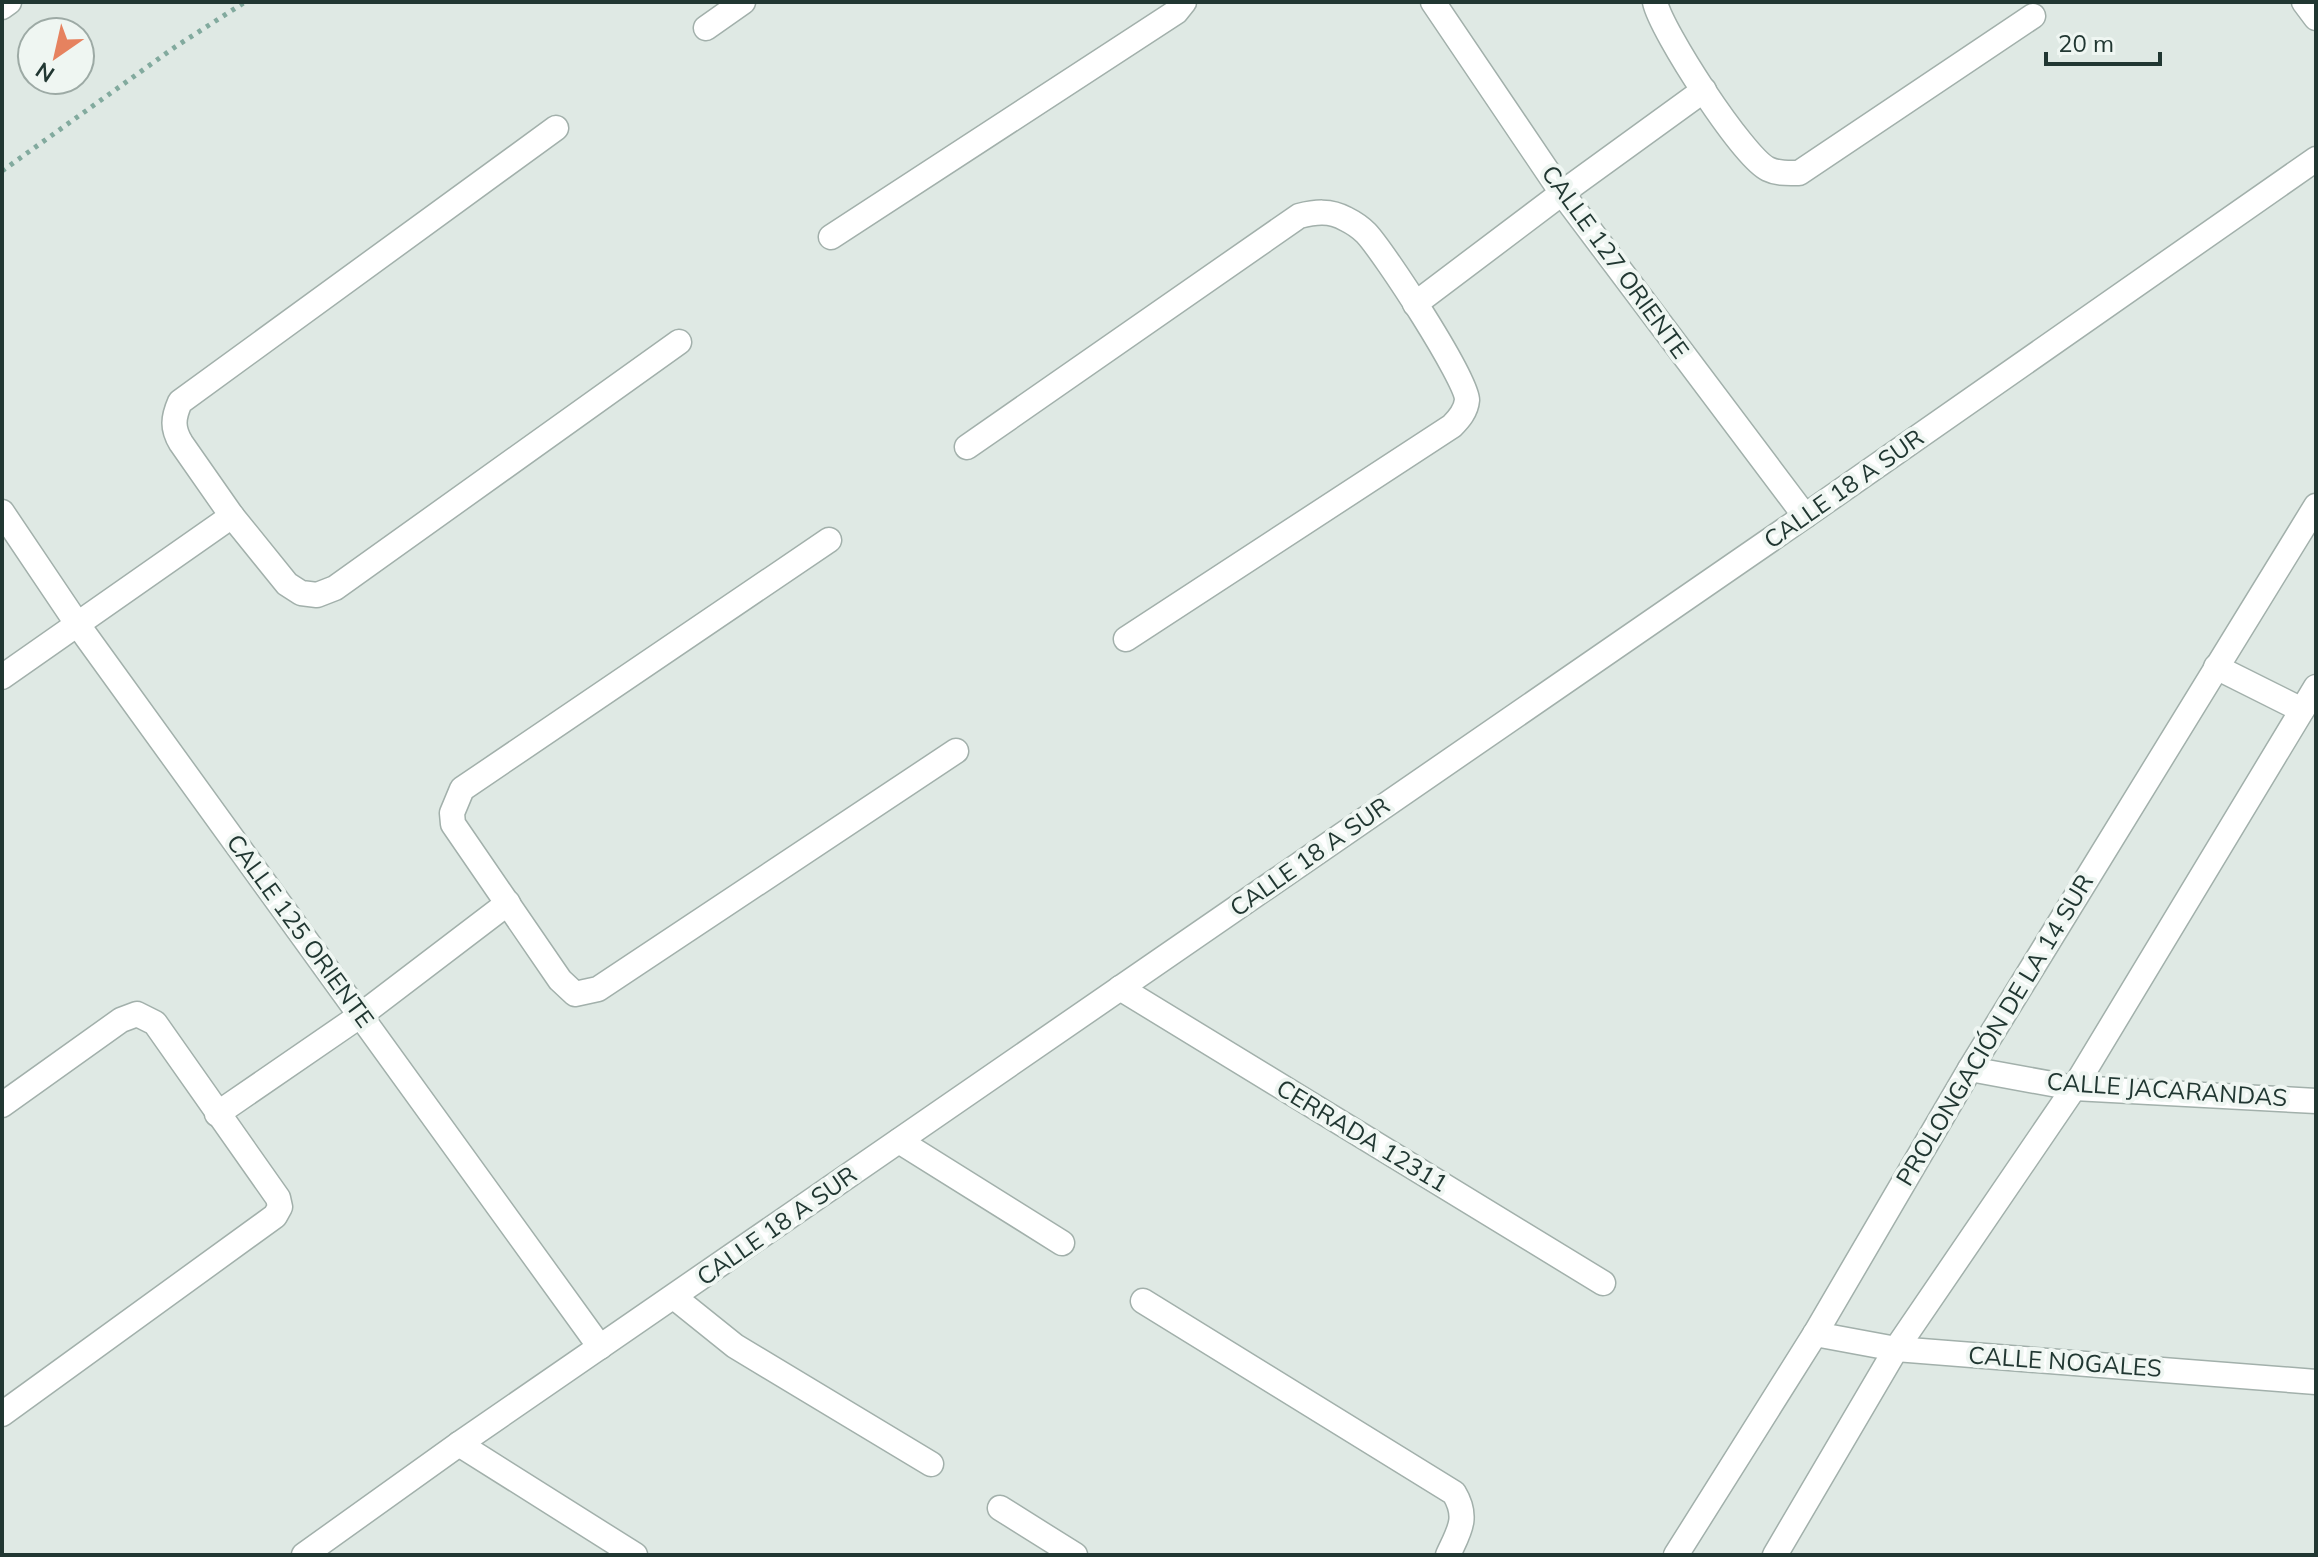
<svg xmlns="http://www.w3.org/2000/svg" width="2318" height="1557" viewBox="0 0 2318 1557" font-family="Mulish,sans-serif">
	<style>
		.lines { fill: none; stroke-linecap: round; stroke-linejoin: round }
		.minor-casing { stroke: #a2b0ab; stroke-width: 27 }
		.path { stroke: #82aa9e; stroke-width: 5; stroke-dasharray: 4 6; stroke-linecap: butt }
		.minor { stroke: #fff; stroke-width: 24 }
		.labels { text-anchor: middle; stroke-width: 8; stroke-linejoin: round; paint-order: stroke }
		.street-label { font-size: 24px; fill: #213732; stroke: #eff6f2 }
	</style>
	<rect width="100%" height="100%" fill="#dfe9e4"/>
	<g class="lines">
		<g class="minor-casing">
			<g id="minor">
				<polyline points="1433,2 1562,193 1805,516"/>
				<path d="M1655,2c6,29 88,155 113,167 10,5 20,4 31,4l234,-157"/>
				<polyline points="2304,2 2316,18"/>
				<polyline points="2,7 9,2"/>
				<polyline points="706,28 743,2"/>
				<path d="M556,128l-376,274c-7,16 -8,26 1,41l51,73 55,68 14,9 16,2 18,-7 344,-246"/>
				<polyline points="831,237 1176,12 1184,2"/>
				<polyline points="1415,304 1562,193 1704,90"/>
				<path d="M967,447l332,-231c16,-4 31,-6 47,3 6,3 15,9 20,14 18,19 101,146 101,167 -1,11 -8,19 -15,26l-326,213"/>
				<polyline points="2,512 78,625 600,1347"/>
				<polyline points="829,540 462,789 452,813 453,824 560,980 575,994 598,989 956,751"/>
				<polyline points="2216,667 2302,710"/>
				<polyline points="2,677 232,516"/>
				<polyline points="1120,988 1603,1283"/>
				<polyline points="1970,1069 2074,1088 2316,1101"/>
				<polyline points="2,1105 121,1020 137,1014 155,1023 278,1198 280,1207 275,1216 2,1414"/>
				<polyline points="217,1114 361,1015 508,903"/>
				<polyline points="899,1141 1062,1243"/>
				<polyline points="674,1297 735,1346 931,1464"/>
				<path d="M1143,1301l311,192c15,25 5,38 -6,62"/>
				<polyline points="1815,1334 1896,1349 2316,1382"/>
				<polyline points="459,1444 635,1555"/>
				<polyline points="1000,1508 1075,1555"/>
				<polyline points="304,1555 459,1444 1805,516 2316,159"/>
				<polyline points="1676,1555 1815,1334 1970,1069 2316,506"/>
				<polyline points="1775,1555 1896,1349 2074,1088 2316,687"/>
			</g>
		</g>
		<polyline class="path" points="2,171 175,47 245,2"/>
		<use href="#minor" class="minor"/>
	</g>
	<g class="labels">
		<g class="street-label">
			<text transform="translate(1615 262) rotate(54)" y="8">CALLE 127 ORIENTE</text>
			<text transform="translate(1844 489) rotate(-35)" y="8">CALLE 18 A SUR</text>
			<text transform="translate(1310 857) rotate(-35)" y="8">CALLE 18 A SUR</text>
			<text transform="translate(300 931) rotate(54)" y="8">CALLE 125 ORIENTE</text>
			<text transform="translate(1995 1030) rotate(-59)" y="8">PROLONGACIÓN DE LA 14 SUR</text>
			<text transform="translate(2167 1090) rotate(4)" y="8">CALLE JACARANDAS</text>
			<text transform="translate(1362 1136) rotate(31)" y="8">CERRADA 12311</text>
			<text transform="translate(777 1226) rotate(-35)" y="8">CALLE 18 A SUR</text>
			<text transform="translate(2065 1362) rotate(4)" y="8">CALLE NOGALES</text>
		</g>
	</g>
	<rect width="2318" height="1557" fill="none" stroke="#213732" stroke-width="8"/>
	<g transform="translate(56 56) rotate(214)"><circle r="38" fill="#eff6f2" stroke="#9daaa5" stroke-width="2"/>
	<path d="M0-6L14 30L0 20L-14 30Z" fill="#e6825f"/>
	<text y="-12" font-size="22" font-weight="bold" text-anchor="middle" fill="#213732">N</text>
	</g>
	<path d="M2046 52v12h114v-12" fill="none" stroke="#213732" stroke-width="4"/>
	<text x="2058" y="52" font-size="24" fill="#213732" stroke="#eff6f2" stroke-width="6" paint-order="stroke">20 m</text>
</svg>
